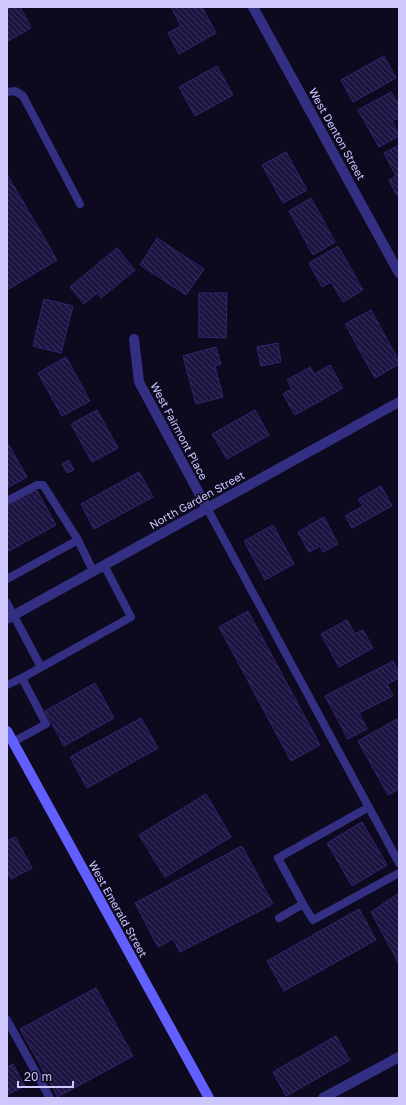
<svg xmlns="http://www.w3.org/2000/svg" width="406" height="1105" viewBox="0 0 406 1105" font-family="'Golos Text',sans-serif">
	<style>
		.building { fill: url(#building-back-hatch); stroke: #322470 }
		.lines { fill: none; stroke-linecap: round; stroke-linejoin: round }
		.lane { stroke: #333083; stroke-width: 8 }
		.street { stroke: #333083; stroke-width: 10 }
		.secondary { stroke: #615fff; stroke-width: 10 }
		.labels { text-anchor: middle; stroke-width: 3; stroke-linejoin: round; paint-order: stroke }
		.street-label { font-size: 11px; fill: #cec8ff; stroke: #0d0a1f }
	</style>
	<defs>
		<pattern id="building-back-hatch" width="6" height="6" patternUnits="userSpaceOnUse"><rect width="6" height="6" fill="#1d1441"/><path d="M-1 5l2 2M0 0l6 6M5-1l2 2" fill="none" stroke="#3d355e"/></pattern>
	</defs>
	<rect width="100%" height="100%" fill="#0d0a1f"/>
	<g class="building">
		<polygon points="7,7 20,7 31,28 8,41"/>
		<polygon points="171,7 202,7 216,33 179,54 168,33 181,26"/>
		<polygon points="384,56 396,78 353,102 341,80"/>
		<polygon points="217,66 233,95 195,116 179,87"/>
		<polygon points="391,92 399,105 399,118 392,121 399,136 379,147 358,110"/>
		<polygon points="399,145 399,195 397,196 389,180 396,176 384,153"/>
		<polygon points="286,152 307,190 283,203 262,165"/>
		<polygon points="7,174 57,260 7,290"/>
		<polygon points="311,198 335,242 313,255 289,211"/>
		<polygon points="157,238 204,269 186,295 140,265"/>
		<polygon points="338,246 363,290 343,302 331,282 322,287 309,263"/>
		<polygon points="117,248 135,270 101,298 97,293 84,304 70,287"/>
		<polygon points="199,293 227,293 226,338 199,337"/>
		<polygon points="44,299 73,306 61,353 33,346"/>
		<polygon points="371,310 399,361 399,364 375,378 345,324"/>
		<polygon points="278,343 281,362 261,366 257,347"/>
		<polygon points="216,347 221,364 215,366 223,397 196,404 183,356"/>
		<polygon points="66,357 90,401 62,416 38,373"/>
		<polygon points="330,365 343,388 295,415 283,394 292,389 287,380 310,367 314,374"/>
		<polygon points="97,410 118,448 92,462 71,424"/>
		<polygon points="255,410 269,435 227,459 212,434"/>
		<polygon points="7,442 27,477 7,488"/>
		<polygon points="69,460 74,470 67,473 62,464"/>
		<polygon points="139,472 153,497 94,529 81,504"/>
		<polygon points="381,486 392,506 352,528 345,516 363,506 358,499"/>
		<polygon points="36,489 56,525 7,552 7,505"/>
		<polygon points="324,517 338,544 323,552 320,546 309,552 298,532"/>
		<polygon points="273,525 294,564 265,580 244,541"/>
		<polygon points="248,611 320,745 291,761 219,627"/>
		<polygon points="347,620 355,634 363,630 373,648 339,667 321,634"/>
		<polygon points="393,661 399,673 399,678 387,684 393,696 359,713 367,729 348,739 325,696"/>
		<polygon points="95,683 114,718 64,746 45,711"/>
		<polygon points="141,718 158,748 87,788 70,757"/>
		<polygon points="397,719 399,723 399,789 388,795 358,741"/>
		<polygon points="206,794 231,837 165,877 139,835"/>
		<polygon points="362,822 387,865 352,886 327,843"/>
		<polygon points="15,837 32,868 11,879 7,872 7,841"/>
		<polygon points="242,846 273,904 180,952 173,939 158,947 135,903"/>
		<polygon points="399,893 399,964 371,912"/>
		<polygon points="359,909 376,940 284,991 267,961"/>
		<polygon points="96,988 133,1056 58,1097 20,1029"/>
		<polygon points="336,1036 350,1060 286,1096 273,1072"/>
		<polygon points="13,1064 25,1086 7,1095 7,1067"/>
	</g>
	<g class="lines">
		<g class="lane">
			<polyline points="7,92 15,91 23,96 80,204"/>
			<polyline points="7,501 37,485 43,485 78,540"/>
			<polyline points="207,508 399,863"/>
			<polyline points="7,579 78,540 93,571"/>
			<polyline points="7,603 41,667"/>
			<polyline points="7,685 22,678"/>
			<polyline points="13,742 46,724 22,678 131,617 104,565"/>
			<polyline points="303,904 313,920 399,873"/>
			<polyline points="279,918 303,904 278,858 369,807"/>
			<polyline points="7,1020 50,1098"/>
		</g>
		<g class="street">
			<polyline points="253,7 399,273"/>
			<polyline points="134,339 139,382 207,508"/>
			<polyline points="7,619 399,402"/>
			<polyline points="323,1098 399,1057"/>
		</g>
		<polyline class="secondary" points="7,731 209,1098"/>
	</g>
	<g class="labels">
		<g class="street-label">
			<text transform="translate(337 134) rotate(61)" y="4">West Denton Street</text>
			<text transform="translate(179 431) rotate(62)" y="4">West Fairmont Place</text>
			<text transform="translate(197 500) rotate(-29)" y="4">North Garden Street</text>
			<text transform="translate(118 909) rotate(61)" y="4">West Emerald Street</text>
		</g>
	</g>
	<rect width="406" height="1105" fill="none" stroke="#cec8ff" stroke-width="16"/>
	<path d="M18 1081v6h55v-6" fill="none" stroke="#cec8ff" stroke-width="2"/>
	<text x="24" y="1081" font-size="12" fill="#cec8ff" stroke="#0d0a1f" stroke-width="3" paint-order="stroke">20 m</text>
</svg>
